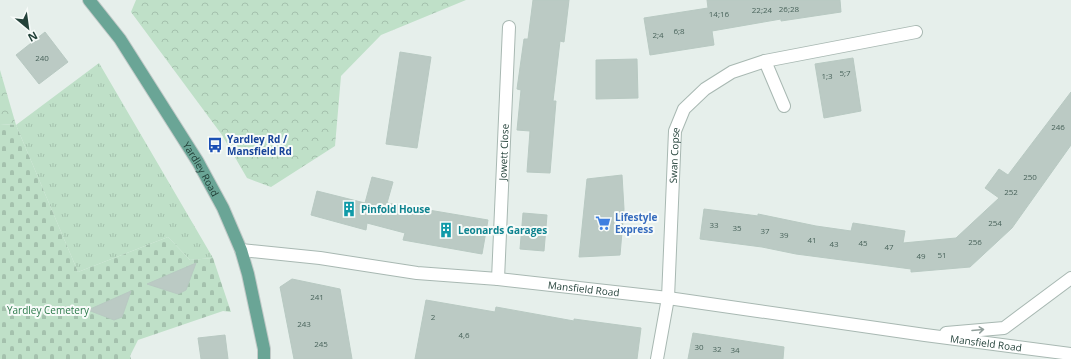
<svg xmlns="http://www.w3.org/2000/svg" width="1071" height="359" viewBox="0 0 1071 359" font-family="'Open Sans',sans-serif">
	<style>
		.grass { fill: url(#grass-tufts) }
		.forest { fill: url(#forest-crowns) }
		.cemetery { fill: url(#cemetery-stones) }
		.building { fill: #bbcac4; stroke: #b8c9c2 }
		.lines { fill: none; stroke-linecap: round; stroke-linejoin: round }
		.minor-casing { stroke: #a8b8b2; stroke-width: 14 }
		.major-casing { stroke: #c2cac8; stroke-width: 14 }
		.minor { stroke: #fff; stroke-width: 12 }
		.major { stroke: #6aa596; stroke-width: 12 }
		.oneway { stroke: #92a09c }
		.labels { text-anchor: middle; stroke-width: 4; stroke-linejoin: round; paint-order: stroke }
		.number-label { font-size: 8px; fill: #4a645c }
		.transit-label { font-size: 10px; font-weight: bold; fill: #164399; stroke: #f7fbf9; text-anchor: start }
		.street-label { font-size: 10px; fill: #24423a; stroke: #f7fbf9 }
		.culture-label { font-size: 10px; font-weight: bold; fill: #0d838f; stroke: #f7fbf9; text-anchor: start }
		.shop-label { font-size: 10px; font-weight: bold; fill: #366cbe; stroke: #f7fbf9; text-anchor: start }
		.park-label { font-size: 10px; fill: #2d7a4b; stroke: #f7fbf9 }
	</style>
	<defs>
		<pattern id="grass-tufts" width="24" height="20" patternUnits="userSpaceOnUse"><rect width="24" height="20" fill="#bfe0c8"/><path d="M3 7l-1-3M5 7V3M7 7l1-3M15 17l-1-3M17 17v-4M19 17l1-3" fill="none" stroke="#a4c1ad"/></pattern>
		<pattern id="forest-crowns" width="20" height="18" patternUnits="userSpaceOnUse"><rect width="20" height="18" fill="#bfe0c8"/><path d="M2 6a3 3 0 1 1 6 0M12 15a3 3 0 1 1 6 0" fill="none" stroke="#a4c1ad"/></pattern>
		<pattern id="cemetery-stones" width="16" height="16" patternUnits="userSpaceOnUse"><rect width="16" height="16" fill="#bfe0c8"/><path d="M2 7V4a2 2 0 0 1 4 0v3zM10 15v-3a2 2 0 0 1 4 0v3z" fill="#a4c1ad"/></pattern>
	</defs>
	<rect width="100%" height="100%" fill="#e6efeb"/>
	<polygon class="grass" points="99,63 213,258 190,260 168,237 78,272 16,125"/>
	<g class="forest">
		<polygon points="136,0 466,0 381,35 341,76 335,146 271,187 247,178 222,135 131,12"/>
		<polygon points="0,70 16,125 0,124"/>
	</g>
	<polygon class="cemetery" points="0,124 16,125 78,272 168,237 190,260 213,258 231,312 223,311 138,340 130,356 131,359 0,359"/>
	<g class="building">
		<polygon points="533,0 569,0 564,42 560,41 553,101 556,101 550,173 527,172 530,131 517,130 521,90 517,89 524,39 528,39"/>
		<polygon points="707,0 840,0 841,12 781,21 781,19 712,31 714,45 650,55 644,18 708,8"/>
		<polygon points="45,32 68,62 39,84 16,55"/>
		<polygon points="400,52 431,57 417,148 386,144"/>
		<polygon points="853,58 861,111 824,118 815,64"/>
		<polygon points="637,59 638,98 596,99 596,60"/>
		<polygon points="1071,92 1071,145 1012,228 970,267 911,272 911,269 796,254 762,247 700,239 704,209 758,216 758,214 816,226 851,231 853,223 905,231 903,243 956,238 999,198 985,188 999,169 1008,175"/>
		<polygon points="622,175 624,209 620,255 579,257 587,179"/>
		<polygon points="372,177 393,182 387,203 488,220 482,254 403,240 405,233 367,223 366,230 311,215 317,191 365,203"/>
		<polygon points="523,213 547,215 544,251 520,249"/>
		<polygon points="196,263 186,290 178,294 147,284"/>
		<polygon points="292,279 340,289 352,359 294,359 280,287"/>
		<polygon points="131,291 122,317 114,320 88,310"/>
		<polygon points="426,300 495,312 496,307 574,321 574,319 641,328 637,359 415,359"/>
		<polygon points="693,333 784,347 783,359 688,359"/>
		<polygon points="225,335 228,359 201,359 198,338"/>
	</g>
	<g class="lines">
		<g class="minor-casing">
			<g id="minor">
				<polyline points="765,61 784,106"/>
				<path id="s1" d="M241,250l79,8 97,15 81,6 170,19 257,37 146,19"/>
				<path id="s2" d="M498,279l11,-252"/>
				<polyline points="946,333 1004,328 1071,278"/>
				<path id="s3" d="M657,359l11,-61 7,-167 9,-22 21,-20 27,-17 33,-11 151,-29"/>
			</g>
		</g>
		<g class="major-casing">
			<g id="major">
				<path id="s4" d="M89,0l31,39 78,123 25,46 18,42 7,24 16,75v10"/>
			</g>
		</g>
		<use href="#minor" class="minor"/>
		<use href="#major" class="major"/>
	</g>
	<defs><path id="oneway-shaft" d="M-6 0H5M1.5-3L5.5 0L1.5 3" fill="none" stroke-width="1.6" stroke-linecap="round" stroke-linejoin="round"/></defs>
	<use class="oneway" href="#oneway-shaft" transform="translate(978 330) rotate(-5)"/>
	<defs>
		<g id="bus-bare" transform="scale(1.2)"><path d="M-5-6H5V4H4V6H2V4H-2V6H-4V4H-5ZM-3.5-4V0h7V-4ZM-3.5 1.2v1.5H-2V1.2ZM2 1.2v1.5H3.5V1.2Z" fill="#1a4fb4" stroke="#f7fbf9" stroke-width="2.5" paint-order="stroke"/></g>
		<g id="building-bare" transform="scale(1.2)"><path d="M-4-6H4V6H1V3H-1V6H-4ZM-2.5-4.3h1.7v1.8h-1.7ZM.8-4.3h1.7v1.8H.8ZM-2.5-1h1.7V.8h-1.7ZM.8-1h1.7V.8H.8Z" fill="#0f9aa8" stroke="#f7fbf9" stroke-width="2.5" paint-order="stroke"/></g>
		<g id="supermarket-bare" transform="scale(1.2)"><path d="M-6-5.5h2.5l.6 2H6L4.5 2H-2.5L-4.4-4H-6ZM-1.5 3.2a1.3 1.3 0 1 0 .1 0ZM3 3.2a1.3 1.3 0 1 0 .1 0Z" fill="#3f7fe0" stroke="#f7fbf9" stroke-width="2.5" paint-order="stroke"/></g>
	</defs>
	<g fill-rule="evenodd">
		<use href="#bus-bare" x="215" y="145"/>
		<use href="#building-bare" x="349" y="209"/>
		<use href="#supermarket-bare" x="603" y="223"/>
		<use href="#building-bare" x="446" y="230"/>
	</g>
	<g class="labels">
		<g class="number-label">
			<text x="789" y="12">26;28</text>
			<text x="762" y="13">22;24</text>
			<text x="719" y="17">14;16</text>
			<text x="679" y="34">6;8</text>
			<text x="658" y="38">2;4</text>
			<text x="42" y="61">240</text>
			<text x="845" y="76">5;7</text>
			<text x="827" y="79">1;3</text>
			<text x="1058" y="130">246</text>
			<text x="1030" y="180">250</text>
			<text x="1011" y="195">252</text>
			<text x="995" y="226">254</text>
			<text x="714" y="228">33</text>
			<text x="737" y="231">35</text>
			<text x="765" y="234">37</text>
			<text x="784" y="238">39</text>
			<text x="812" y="243">41</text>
			<text x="975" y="245">256</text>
			<text x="863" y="246">45</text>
			<text x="834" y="247">43</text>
			<text x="889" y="250">47</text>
			<text x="942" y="258">51</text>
			<text x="921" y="259">49</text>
			<text x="317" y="300">241</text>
			<text x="433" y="320">2</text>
			<text x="304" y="327">243</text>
			<text x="464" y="338">4,6</text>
			<text x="321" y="347">245</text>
			<text x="699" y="350">30</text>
			<text x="717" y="352">32</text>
			<text x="735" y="353">34</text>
		</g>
		<g class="transit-label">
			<text x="227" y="143">Yardley Rd /<tspan x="227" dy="12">Mansfield Rd</tspan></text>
		</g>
		<g class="street-label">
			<text dy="4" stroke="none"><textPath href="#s2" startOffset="127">Jowett Close</textPath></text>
			<text dy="4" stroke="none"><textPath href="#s3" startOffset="205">Swan Copse</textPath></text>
			<text dy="4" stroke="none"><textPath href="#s4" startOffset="203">Yardley Road</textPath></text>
			<text dy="4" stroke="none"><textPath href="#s1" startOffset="345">Mansfield Road</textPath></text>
			<text dy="4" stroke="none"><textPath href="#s1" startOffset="751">Mansfield Road</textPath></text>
		</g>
		<g class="culture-label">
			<text x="361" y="213">Pinfold House</text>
			<text x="458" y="234">Leonards Garages</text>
		</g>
		<g class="shop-label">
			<text x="615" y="221">Lifestyle<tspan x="615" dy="12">Express</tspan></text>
		</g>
		<g class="park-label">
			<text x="48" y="314">Yardley Cemetery</text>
		</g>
	</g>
	<g transform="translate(28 28) rotate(151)" stroke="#f7fbf9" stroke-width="3" paint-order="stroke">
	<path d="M0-3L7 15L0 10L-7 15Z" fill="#24423a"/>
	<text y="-6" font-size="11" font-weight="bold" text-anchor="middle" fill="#24423a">N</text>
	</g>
</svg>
